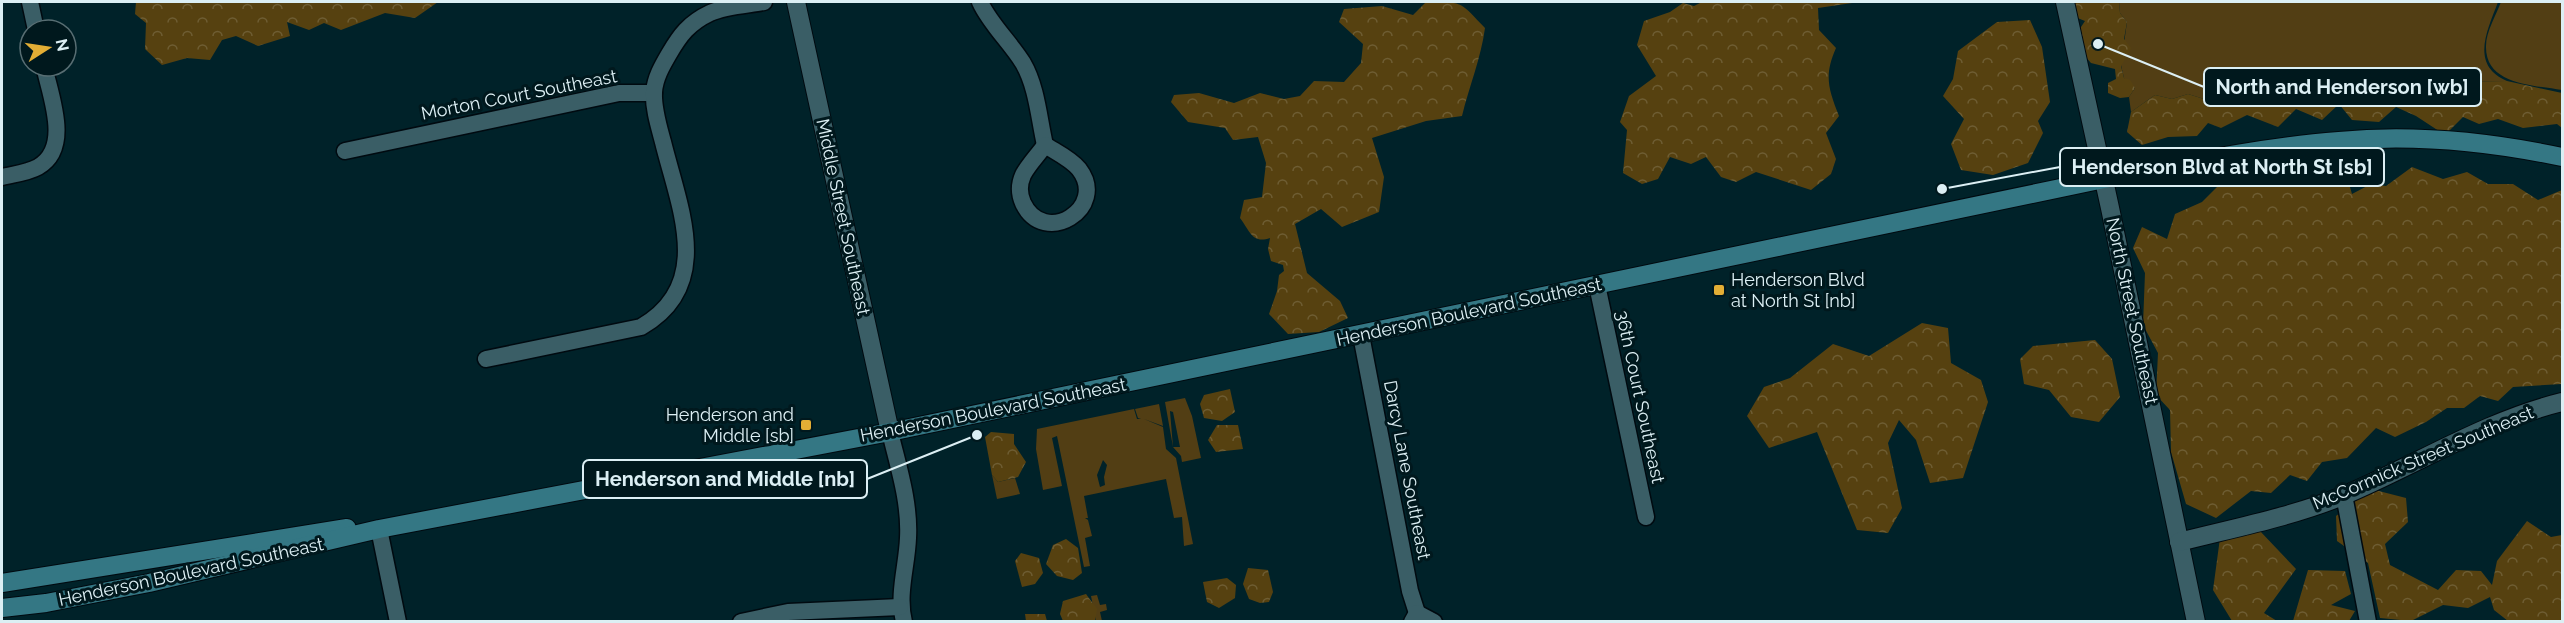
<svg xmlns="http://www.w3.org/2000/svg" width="2564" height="623" viewBox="0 0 2564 623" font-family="Raleway,sans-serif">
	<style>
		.green { fill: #523e14; fill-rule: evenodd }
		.forest { fill: url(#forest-crowns) }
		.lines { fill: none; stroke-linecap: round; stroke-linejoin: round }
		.minor-casing { stroke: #000a10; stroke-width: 19 }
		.tertiary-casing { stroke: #000a10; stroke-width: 20 }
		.secondary-casing { stroke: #000a10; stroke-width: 20 }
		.minor { stroke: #3a5e66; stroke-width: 16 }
		.tertiary { stroke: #3a5e66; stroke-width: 18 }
		.secondary { stroke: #347784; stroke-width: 18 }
		.poi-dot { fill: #e3ae35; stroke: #00181d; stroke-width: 2 }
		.labels { text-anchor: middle; stroke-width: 6; stroke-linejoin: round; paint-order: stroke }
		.street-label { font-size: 18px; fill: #dceff4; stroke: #00181d }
		.poi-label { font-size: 18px; fill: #dceff4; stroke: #00181d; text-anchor: start }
		.leader { fill: none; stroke: #dceff4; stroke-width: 2 }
		.callout-dot { fill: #dceff4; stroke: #00181d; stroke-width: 2 }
		.callout { fill: #00181d; stroke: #dceff4; stroke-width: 2 }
		.callout-label { font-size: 20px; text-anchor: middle; font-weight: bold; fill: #dceff4 }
	</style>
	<defs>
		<pattern id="forest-crowns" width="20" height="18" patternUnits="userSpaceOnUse" patternTransform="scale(1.5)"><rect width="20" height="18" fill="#564110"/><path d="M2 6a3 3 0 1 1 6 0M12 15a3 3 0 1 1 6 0" fill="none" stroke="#6e5d33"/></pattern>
	</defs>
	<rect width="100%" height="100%" fill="#002229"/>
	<g class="green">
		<path d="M2119,2h379c-10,27 -29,63 9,79l-69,1 -17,-4 -21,1 -25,-4 -30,13h-30l-5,3 -13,-4 -16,6 -14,1 -8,6 -14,4 -22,-14 -19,9 -16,-5 -16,5 -17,-4 -24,17 -2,-15 6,-9 -11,-10 -3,-13 6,-43 -7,-9z"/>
		<path d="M2501,2h61v88c-28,-5 -77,-5 -76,-44 0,-14 10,-31 15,-44z"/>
		<path d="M1185,398l7,18 9,42 -19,4 -1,-6 -8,-9 -8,-45zM1170,411l3,1 7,35h-7z"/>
		<path d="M1159,404l4,22 -19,-7 19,8 3,22 10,9 17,86 -9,2 -2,-29 -8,1 -8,-39 -82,17 4,22h-3l3,2 4,16 -7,2 5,28 -6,1 -27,-131 -5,2 10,48 -19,4 -7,-41 1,-20 97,-20 3,10h4l-3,-1 -3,-9zM1103,460l4,5 -3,12 1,8 -5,2 -3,-12z"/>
		<polygon points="992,475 998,482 1015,478 1020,494 997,499"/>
		<polygon points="1097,595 1100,605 1106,604 1107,610 1100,612 1102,621 1096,621 1091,596"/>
	</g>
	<g class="forest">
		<polygon points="136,2 438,2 415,18 385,13 341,30 324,23 309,30 287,22 290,36 258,46 236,36 222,40 210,60 187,58 162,65 145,49 146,23 135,14"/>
		<path d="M1426,2c38,0 33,-1 59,26 -4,30 -16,59 -23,88l-36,5 -54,17 12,39 -5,35 -37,15 -21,-18 -26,15 12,49 33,28 8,17 -29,14 -31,2 -19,-20 8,-23 2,-16 5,-4 -1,-6 -12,-4 -3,-12 2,-11c-18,6 -20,-7 -30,-20l4,-18 18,-3 4,-34 -8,-26 -25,3 -8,-12 -37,-6 -17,-20 3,-7 25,-2 35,10 26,-10 24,6 16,-3 14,-15 30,1 17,-19 2,-19 -24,-22 5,-13 38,-3 31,9z"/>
		<path d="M1702,2h157l-41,6 1,22 17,18c-12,27 -8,40 3,68l-13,17 10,26 -5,15 -20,16 -55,-18 -20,10 -15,-5 -15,-20 -15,7 -21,-7 -12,22 -16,5 -19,-11 4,-43 -7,-8 9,-26 27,-20 -19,-31 7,-24 26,-9 13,-9 11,3z"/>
		<polygon points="2066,2 2119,2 2120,13 2127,22 2124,39 2131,48 2121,66 2124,78 2130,80 2135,88 2129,97 2120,98 2108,93 2108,83 2116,79 2115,69 2091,63 2076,46 2077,33 2085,21 2075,17"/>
		<polygon points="2030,20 2042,47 2050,102 2038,121 2043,133 2028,163 1993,175 1961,170 1951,144 1964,119 1943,96 1953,79 1958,51 1997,22"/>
		<polygon points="2375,75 2400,79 2421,78 2438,82 2507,81 2562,93 2562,128 2557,124 2523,128 2498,119 2479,124 2463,117 2445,135 2416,116 2396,107 2379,122 2352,120 2339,104 2322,120 2296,109 2278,127 2247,115 2221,128 2208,123 2197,136 2168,137 2142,145 2127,132 2131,112 2155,95 2172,99 2188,94 2204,99 2223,90 2245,104 2259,100 2266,94 2281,93 2297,87 2310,91 2336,85 2345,88"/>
		<polygon points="2412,167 2443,179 2467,172 2488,184 2513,184 2538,200 2562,190 2562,384 2513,387 2498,401 2480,396 2464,408 2447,408 2426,422 2395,437 2376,428 2347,458 2322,462 2307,481 2290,475 2271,493 2251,491 2216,518 2186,504 2171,452 2170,410 2156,395 2158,353 2143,325 2145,273 2133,248 2142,227 2167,239 2175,214 2202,202 2225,179 2257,183 2282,173 2314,177 2345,170 2352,194 2371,184 2386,186"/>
		<polygon points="1922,323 1948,328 1951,363 1981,380 1988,402 1963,478 1930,483 1916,440 1899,420 1888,443 1902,508 1888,533 1857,530 1817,432 1769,448 1747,416 1764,387 1790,378 1833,344 1869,356"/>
		<polygon points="2095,340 2112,359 2120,397 2099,422 2071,417 2049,390 2024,384 2020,359 2033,346"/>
		<polygon points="1230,389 1235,412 1222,421 1204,418 1200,404 1204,395"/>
		<polygon points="1217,425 1238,425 1243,449 1216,452 1208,440"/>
		<polygon points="991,432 1014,434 1014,444 1026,462 1018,477 998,482 992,475 985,437"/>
		<polygon points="2371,489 2406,498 2408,522 2385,544 2390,565 2438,590 2456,570 2481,571 2492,585 2497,561 2527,521 2551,537 2562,535 2562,621 2508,621 2494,610 2490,597 2468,608 2443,605 2411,621 2380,618 2368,563 2337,541 2336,516"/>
		<polygon points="2259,530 2296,569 2264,613 2277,621 2232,621 2213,590 2220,538"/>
		<polygon points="1066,539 1078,548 1082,573 1073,580 1057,576 1046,564 1053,545"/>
		<polygon points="1021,553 1039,558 1043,573 1035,584 1022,587 1015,561"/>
		<polygon points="1248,568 1268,570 1273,592 1269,602 1260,603 1249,599 1243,584"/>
		<polygon points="2308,570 2345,571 2351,594 2331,605 2355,611 2349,621 2293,621"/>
		<polygon points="1227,578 1236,585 1235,598 1219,608 1207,602 1203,582"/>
		<polygon points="1086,594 1097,609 1095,621 1063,621 1060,614 1063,601"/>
		<polygon points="1025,614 1045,614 1047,621 1026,621"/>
	</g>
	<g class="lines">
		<g class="minor-casing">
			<g id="minor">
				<polyline points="30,2 36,30"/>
				<path d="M980,2c10,22 30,40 43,61 14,24 16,56 22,82"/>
				<path d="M1045,145c11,7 26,14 34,24 30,39 -35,79 -56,34 -4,-9 -4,-19 0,-28 5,-10 15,-20 22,-30z"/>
				<polyline points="345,151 619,93 654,93"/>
				<path d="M2,177c12,-3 25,-4 36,-10 34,-19 12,-72 6,-101"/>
				<polyline points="1597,285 1646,517"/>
				<polyline points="1361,335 1410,591 1417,613"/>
				<path d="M486,359l155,-32c74,-42 38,-120 22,-185 -4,-15 -10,-34 -9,-50 1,-14 8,-26 15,-38 11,-19 20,-31 41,-41 15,-7 37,-8 54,-11"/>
				<path d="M890,432c8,34 20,70 18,106 -1,28 -11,56 -4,84"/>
				<polyline points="2344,495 2368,622"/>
				<polyline points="379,529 398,622"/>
				<polyline points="741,622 788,612 900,607"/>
				<polyline points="1412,622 1417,613 1434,622"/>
			</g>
		</g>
		<g class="tertiary-casing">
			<g id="tertiary">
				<polyline points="796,2 890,432"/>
				<polyline points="2065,2 2110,208 2196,622"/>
				<path d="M2179,542c55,-14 113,-25 166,-47 73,-31 140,-74 217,-93"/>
			</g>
		</g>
		<g class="secondary-casing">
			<g id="secondary">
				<polyline points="2,583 347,528"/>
				<path d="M2,608l44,-5 103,-20 230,-54 511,-97 1214,-253c78,-15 156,-32 235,-38 74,-7 152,1 223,16"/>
			</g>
		</g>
		<use href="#minor" class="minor"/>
		<use href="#tertiary" class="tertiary"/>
		<use href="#secondary" class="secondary"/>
	</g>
	<g class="poi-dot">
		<rect x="1713" y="284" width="12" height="12" rx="3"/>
		<rect x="800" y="419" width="12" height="12" rx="3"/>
	</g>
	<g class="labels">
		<g class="street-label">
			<text transform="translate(519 95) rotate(-11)" y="6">Morton Court Southeast</text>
			<text transform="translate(843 217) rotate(78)" y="6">Middle Street Southeast</text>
			<text transform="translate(2132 311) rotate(78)" y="6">North Street Southeast</text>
			<text transform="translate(1469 312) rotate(-12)" y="6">Henderson Boulevard Southeast</text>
			<text transform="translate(1640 397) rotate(78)" y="6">36th Court Southeast</text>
			<text transform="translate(993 410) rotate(-11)" y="6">Henderson Boulevard Southeast</text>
			<text transform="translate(2423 458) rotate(-23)" y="6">McCormick Street Southeast</text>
			<text transform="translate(1407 470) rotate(79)" y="6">Darcy Lane Southeast</text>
			<text transform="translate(191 572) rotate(-12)" y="6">Henderson Boulevard Southeast</text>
		</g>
		<g class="poi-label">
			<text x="1731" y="286">Henderson Blvd<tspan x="1731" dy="21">at North St [nb]</tspan></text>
			<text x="794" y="421" text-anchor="end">Henderson and<tspan x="794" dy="21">Middle [sb]</tspan></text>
		</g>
	</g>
	<path class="leader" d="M2098 44L2204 87M1942 189L2060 167M977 435L867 479"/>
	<g class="callout-dot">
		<circle cx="2098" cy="44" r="6"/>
		<circle cx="1942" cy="189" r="6"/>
		<circle cx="977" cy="435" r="6"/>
	</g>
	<g class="callout">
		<rect x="2204" y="68" width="277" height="38" rx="6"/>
		<rect x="2060" y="148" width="324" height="38" rx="6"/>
		<rect x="583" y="460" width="284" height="38" rx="6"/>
	</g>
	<g class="callout-label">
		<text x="2342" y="94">North and Henderson [wb]</text>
		<text x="2222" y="174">Henderson Blvd at North St [sb]</text>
		<text x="725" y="486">Henderson and Middle [nb]</text>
	</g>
	<rect width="2564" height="623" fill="none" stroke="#dceff4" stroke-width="6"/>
	<g transform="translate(48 48) rotate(78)"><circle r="28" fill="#00181d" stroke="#586e73" stroke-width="1.5"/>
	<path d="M0-4.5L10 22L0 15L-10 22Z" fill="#e3ae35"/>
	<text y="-9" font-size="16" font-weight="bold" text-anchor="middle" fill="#dceff4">N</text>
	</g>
</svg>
